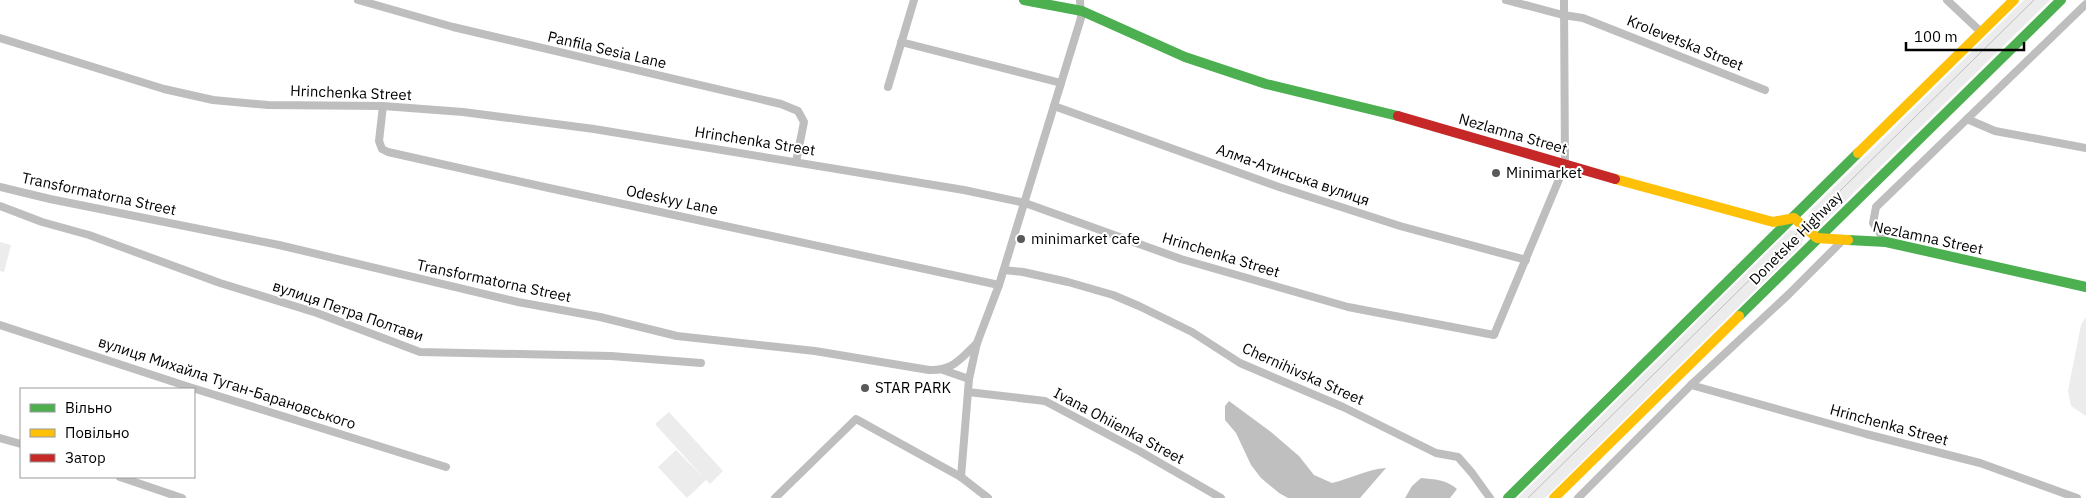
<svg xmlns="http://www.w3.org/2000/svg" width="2086" height="498" viewBox="0 0 2086 498" font-family="'IBM Plex Sans',sans-serif">
	<style>
		.green { fill: #ececec }
		.water { fill: #bfbfbf }
		.lines { fill: none; stroke-linecap: round; stroke-linejoin: round }
		.street { stroke: #bebebe; stroke-width: 8 }
		.fast { stroke: #4caf50; stroke-width: 10 }
		.slow { stroke: #ffc107; stroke-width: 10 }
		.jam { stroke: #c62828; stroke-width: 10 }
		.tram { stroke: #bebebe; stroke-width: 1 }
		.poi-dot { fill: #595959; stroke: #fff; stroke-width: 2 }
		.labels { text-anchor: middle; stroke-width: 4; stroke-linejoin: round; paint-order: stroke }
		.street-label { font-size: 15px; fill: #000; stroke: #fff }
		.poi-label { font-size: 15px; fill: #000; stroke: #fff; text-anchor: start }
	</style>
	<rect width="100%" height="100%" fill="#fff"/>
	<g class="green">
		<polygon points="2024,0 2050,0 1822,224 1818,225 1812,222 1808,216 1810,211"/>
		<polygon points="1790,230 1797,231 1803,237 1802,244 1545,498 1518,498"/>
		<polygon points="0,242 11,245 4,272 0,271"/>
		<polygon points="2086,317 2086,416 2071,406 2068,391 2081,325"/>
		<polygon points="669,412 723,471 710,484 706,480 687,498 658,467 676,450 704,478 655,424"/>
	</g>
	<g class="water">
		<path d="M1229,401l42,31 28,24 15,19 18,8c18,-4 35,-14 54,-15l-26,30h-72l-9,-5 -18,-15 -10,-13 -15,-32 -11,-13v-14z"/>
		<path d="M1421,478c13,1 26,2 36,11l-7,9h-45l7,-12z"/>
	</g>
	<g class="lines">
		<g class="street">
			<polyline points="358,0 453,27 781,104 798,111 804,122 796,162"/>
			<polyline points="1506,0 1563,15 1583,18 1765,90"/>
			<polyline points="1947,0 1981,32"/>
			<polyline points="0,38 164,89 213,100 268,105 383,106 463,112 594,129 964,190 1025,203 1181,259 1348,307 1494,335 1565,165 1564,0"/>
			<polyline points="901,42 1061,83"/>
			<polyline points="888,87 914,0"/>
			<polyline points="383,106 379,141 382,149 388,152 549,188 999,285"/>
			<polyline points="1054,106 1279,187 1400,226 1526,260"/>
			<polyline points="1967,119 1995,131 2086,148"/>
			<path d="M0,187l50,12 229,46 239,57 82,15 77,19 138,15 114,19c23,1 32,-11 48,-27"/>
			<polyline points="0,206 42,222 89,235 220,283 317,313 420,352 611,356 701,363"/>
			<polyline points="1886,242 1873,223 1876,207 2086,4"/>
			<polyline points="1004,270 1023,272 1068,282 1113,295 1139,306 1192,332 1240,363 1343,407 1436,453 1458,457 1472,473 1490,498"/>
			<polyline points="0,325 186,386 446,467"/>
			<polyline points="943,370 969,379"/>
			<polyline points="1691,385 1866,434 1980,463 2077,498"/>
			<polyline points="968,392 1045,401 1141,452 1221,498"/>
			<polyline points="0,438 21,444"/>
			<polyline points="120,477 182,498"/>
			<polyline points="961,477 969,379 977,343 999,285 1081,18 1080,0"/>
			<polyline points="775,498 856,419 961,477 988,498"/>
			<polyline points="1578,498 1691,385 1789,294 1844,239"/>
		</g>
		<g class="fast">
			<polyline points="1024,0 1082,11 1185,57 1266,84 1398,116"/>
			<polyline points="1848,240 1886,242 2086,287"/>
			<polyline points="1739,316 2061,0"/>
			<polyline points="1508,498 1858,153"/>
		</g>
		<g class="slow">
			<polyline points="1858,153 2014,0"/>
			<polyline points="1615,179 1773,222 1794,218 1817,238 1848,240"/>
			<polyline points="1554,498 1739,316"/>
		</g>
		<polyline class="jam" points="1398,116 1615,179"/>
		<polyline class="tram" points="1528,498 2034,0"/>
	</g>
	<g class="poi-dot">
		<circle cx="1496" cy="173" r="5"/>
		<circle cx="1021" cy="239" r="5"/>
		<circle cx="865" cy="388" r="5"/>
	</g>
	<g class="labels">
		<g class="street-label">
			<text transform="translate(1685 43) rotate(22)" y="5">Krolevetska Street</text>
			<text transform="translate(607 50) rotate(13)" y="5">Panfila Sesia Lane</text>
			<text transform="translate(351 93) rotate(2)" y="5">Hrinchenka Street</text>
			<text transform="translate(1513 134) rotate(16)" y="5">Nezlamna Street</text>
			<text transform="translate(755 141) rotate(9)" y="5">Hrinchenka Street</text>
			<text transform="translate(1293 175) rotate(19)" y="5">Алма-Атинська вулиця</text>
			<text transform="translate(99 194) rotate(12)" y="5">Transformatorna Street</text>
			<text transform="translate(672 200) rotate(12)" y="5">Odeskyy Lane</text>
			<text transform="translate(1796 238) rotate(-45)" y="5">Donetske Highway</text>
			<text transform="translate(1928 238) rotate(12)" y="5">Nezlamna Street</text>
			<text transform="translate(1221 255) rotate(17)" y="5">Hrinchenka Street</text>
			<text transform="translate(494 281) rotate(12)" y="5">Transformatorna Street</text>
			<text transform="translate(348 311) rotate(19)" y="5">вулиця Петра Полтави</text>
			<text transform="translate(1303 374) rotate(24)" y="5">Chernihivska Street</text>
			<text transform="translate(227 383) rotate(18)" y="5">вулиця Михайла Туган-Барановського</text>
			<text transform="translate(1889 425) rotate(15)" y="5">Hrinchenka Street</text>
			<text transform="translate(1119 426) rotate(28)" y="5">Ivana Ohiienka Street</text>
		</g>
		<g class="poi-label">
			<text x="1506" y="178">Minimarket</text>
			<text x="1031" y="244">minimarket cafe</text>
			<text x="875" y="393">STAR PARK</text>
		</g>
	</g>
	<rect x="20" y="388" width="175" height="90" fill="#ffffff" stroke="#999999"/>
	<rect x="30" y="404" width="25" height="8" fill="#4caf50" stroke="#999999"/>
	<text x="65" y="413" font-size="15" fill="#000000">Вільно</text>
	<rect x="30" y="429" width="25" height="8" fill="#ffc107" stroke="#999999"/>
	<text x="65" y="438" font-size="15" fill="#000000">Повільно</text>
	<rect x="30" y="454" width="25" height="8" fill="#c62828" stroke="#999999"/>
	<text x="65" y="463" font-size="15" fill="#000000">Затор</text>
	<path d="M1906 42v8h118v-8" fill="none" stroke="#000000" stroke-width="2.5"/>
	<text x="1914" y="42" font-size="15" fill="#000000" stroke="#ffffff" stroke-width="4" paint-order="stroke">100 m</text>
</svg>
